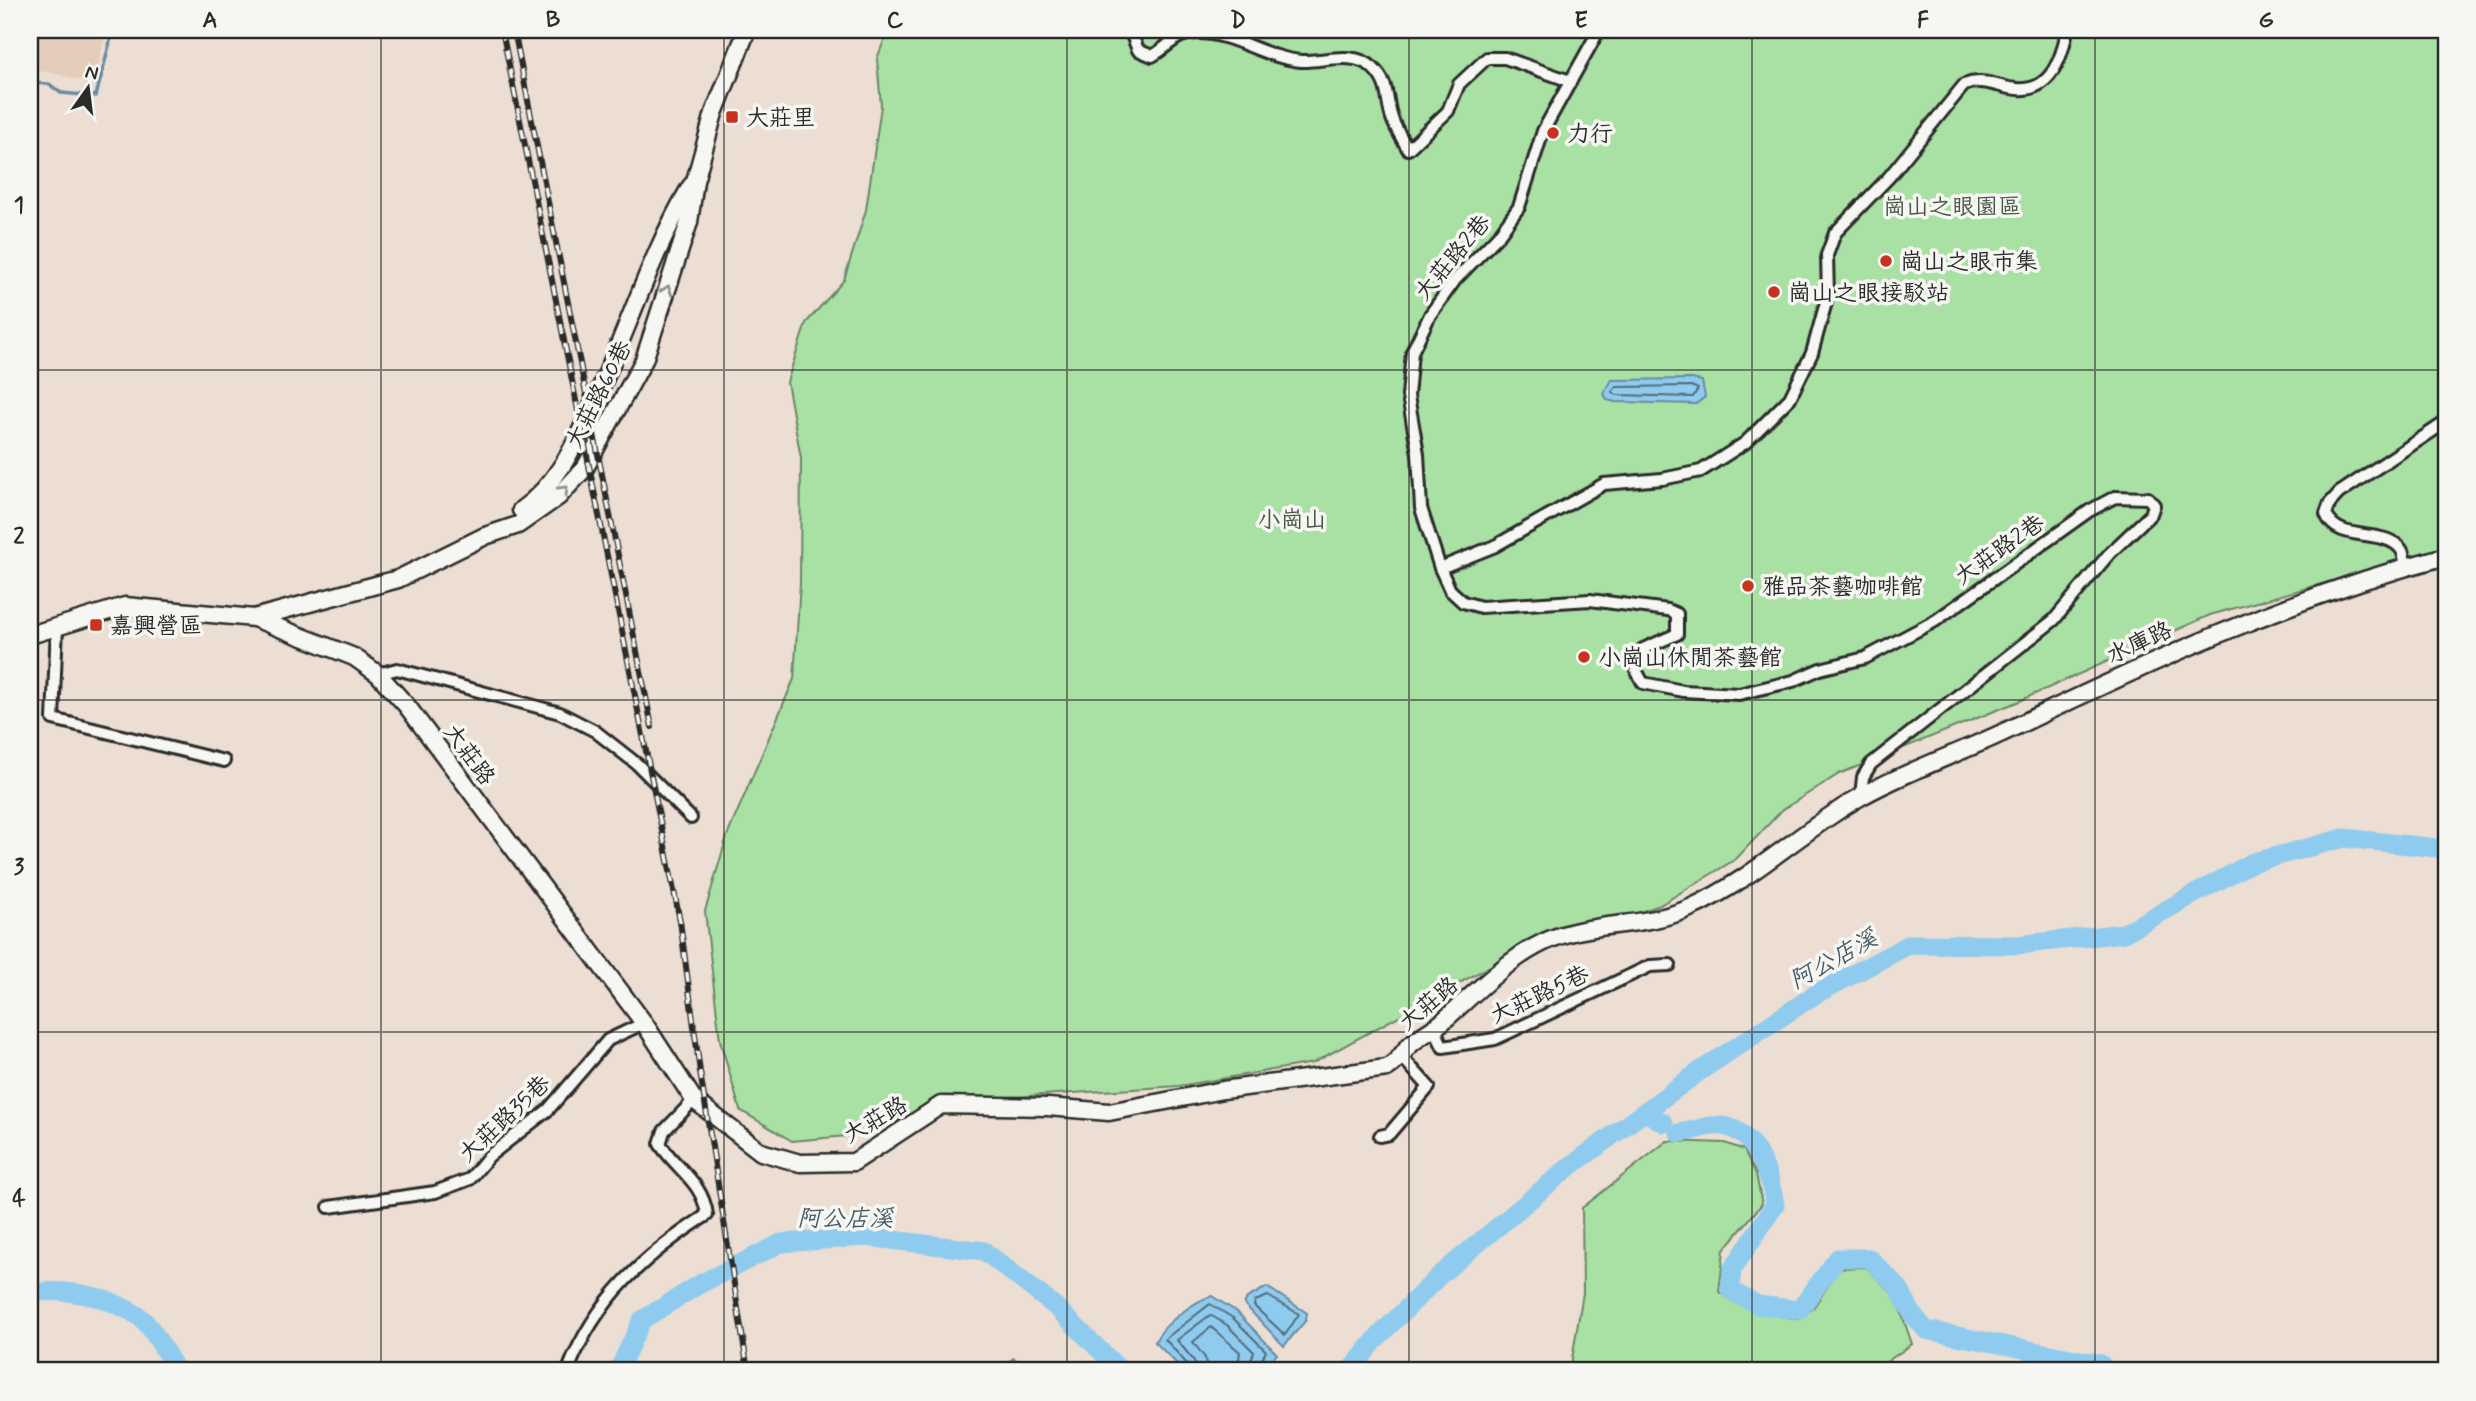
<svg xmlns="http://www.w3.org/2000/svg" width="2476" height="1401" viewBox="0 0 2476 1401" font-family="Mynerve,'LXGW WenKai TC',sans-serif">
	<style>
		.built { fill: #e5cdbc }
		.green { fill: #a9e0a4; stroke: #6a8668; stroke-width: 2 }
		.water { fill: #8fcbef; stroke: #678ba1; stroke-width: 2 }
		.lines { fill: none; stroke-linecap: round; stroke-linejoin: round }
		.shore { stroke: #536b79; stroke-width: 2 }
		.stream { stroke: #678ba1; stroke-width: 3.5 }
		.river { stroke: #8fcbef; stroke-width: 19 }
		.street-casing { stroke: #2b2b2b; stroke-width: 16 }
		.secondary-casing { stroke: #2b2b2b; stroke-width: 21 }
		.street { stroke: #f6f6f2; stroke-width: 10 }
		.secondary { stroke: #f6f6f2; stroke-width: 16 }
		.rail-casing { stroke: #2b2b2b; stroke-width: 6 }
		.rail { stroke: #f6f6f2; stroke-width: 3.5; stroke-dasharray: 10; stroke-linecap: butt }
		.oneway { stroke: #90908e }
		.grid { fill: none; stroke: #2b2b2b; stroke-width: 2; stroke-opacity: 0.55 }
		.poi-dot { fill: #c8321e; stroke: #f6f6f2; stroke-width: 2.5 }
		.labels { text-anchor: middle; stroke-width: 7; stroke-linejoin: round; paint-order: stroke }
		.poi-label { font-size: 23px; fill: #2b2b2b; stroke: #f6f6f2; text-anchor: start }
		.park-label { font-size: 23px; fill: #4a5849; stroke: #f6f6f2 }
		.street-label { font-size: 23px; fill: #2b2b2b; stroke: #f6f6f2 }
		.water-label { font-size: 24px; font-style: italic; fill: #495b66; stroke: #f6f6f2 }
		.neatline { fill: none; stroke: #2b2b2b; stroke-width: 2.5 }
		.grid-label { font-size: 23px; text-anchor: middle; font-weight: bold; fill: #2b2b2b }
	</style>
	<rect width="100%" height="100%" fill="#ecded2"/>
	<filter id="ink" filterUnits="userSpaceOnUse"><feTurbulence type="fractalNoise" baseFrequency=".0143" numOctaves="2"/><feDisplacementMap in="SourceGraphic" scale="14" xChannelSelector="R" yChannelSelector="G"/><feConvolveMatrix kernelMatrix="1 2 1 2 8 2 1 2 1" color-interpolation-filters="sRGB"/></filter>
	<g filter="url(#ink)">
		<polygon class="built" points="30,30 106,30 94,84 49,72 30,71"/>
		<g class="green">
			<polygon points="888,30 2446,30 2446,549 2210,615 2017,702 1839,774 1782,810 1736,859 1660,905 1496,963 1313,1063 1179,1086 936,1102 869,1134 792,1141 740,1110 720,1040 705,911 727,836 794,679 800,582 801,458 787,382 806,323 844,280 866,210 881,106 877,59"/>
			<path d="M1667,1141l58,2 19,7 12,24 6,30 -38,46 -5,42c24,18 51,23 80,27l14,-11 27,-40 26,-1 30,30 16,47 -27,19 4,8h-319l13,-78 -1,-85z"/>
			<polygon points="1014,1358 1028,1371 994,1371"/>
		</g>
		<g class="water">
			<polygon points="1692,379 1702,381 1705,397 1696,404 1615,402 1607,400 1604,393 1612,380"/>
			<polygon points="1267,1287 1307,1313 1306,1320 1284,1346 1244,1304 1247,1298"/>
			<path d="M1212,1296l25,16 40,42 -16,17h-77l-29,-29c7,-17 39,-41 57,-46z"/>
		</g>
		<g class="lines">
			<g class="shore">
				<polygon points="1691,386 1698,389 1693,397 1617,395 1612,392 1616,387"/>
				<polygon points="1268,1296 1299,1314 1285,1335 1254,1306 1255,1301"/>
				<polyline points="1188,1371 1187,1364 1165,1339 1210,1304 1233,1318 1266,1351 1256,1371"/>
				<polyline points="1197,1371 1194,1361 1177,1340 1210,1315 1227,1325 1254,1352 1247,1371"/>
				<polyline points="1207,1371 1205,1358 1193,1342 1211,1327 1240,1352 1237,1371"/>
			</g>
			<polyline class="stream" points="30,83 49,84 61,93 96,96 113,30"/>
			<g class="river">
				<polyline points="1645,1112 1664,1123"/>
				<path d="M1679,1133c11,-1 22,-6 33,-7 41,-5 58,48 63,79l-43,65 -2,20 28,15 41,5 39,-52h31l29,29 15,28 13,15 175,34 3,7"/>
				<path d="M30,1293c37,-5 77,2 110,24 12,9 28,41 37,54"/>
				<polyline points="618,1371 642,1320 700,1284 781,1243 866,1237 984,1251 1056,1307 1121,1371"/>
				<polyline points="1350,1371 1377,1338 1440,1275 1568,1168 1700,1071 1816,994 1910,944 2017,945 2124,933 2251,863 2344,838 2446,849"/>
			</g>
			<g class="street-casing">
				<g id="street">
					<path d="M1130,30l8,20 14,6c17,-9 24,-24 46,-23 36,0 67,25 103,28 22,1 53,-11 72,7 18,17 12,33 20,53 4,10 10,19 15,28l40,-38 11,-27 28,-26h18l65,23"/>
					<path d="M2406,566c-1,-5 -2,-13 -5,-17 -17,-22 -64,-5 -75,-35l4,-11 9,-10 107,-71"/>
					<polyline points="1440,568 1421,508 1418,454 1408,396 1412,352 1430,315 1455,280 1498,236 1519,207 1543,131 1599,30"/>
					<polyline points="57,626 53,719 224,761"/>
					<polyline points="378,674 397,669 560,713 595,731 637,764 691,818"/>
					<path d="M1861,796l2,-19 8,-13 183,-144 55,-66 42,-40 3,-9 -6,-7 -33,-1 -26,14 -154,110 -70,37 -45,11 -27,12 -54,13 -56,-3 -40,-8 -7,-13v-13l7,-8 34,-15v-20l-9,-4 -78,-10 -109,7 -18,-5 -13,-12 -10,-22 55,-22 109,-62 58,-5 39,-8 44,-28 45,-45 22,-45 16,-58 -1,-40 8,-22 54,-56 75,-92c24,-9 38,6 60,4 30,-2 39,-36 43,-59"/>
					<polyline points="1434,1028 1443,1047 1495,1039 1650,966 1670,965"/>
					<polyline points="1380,1136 1389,1134 1429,1087 1403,1058"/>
					<polyline points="329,1207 435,1192 470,1179 489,1156 548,1110 608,1040 644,1023"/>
					<path d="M572,1371l-3,-3c27,-69 77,-114 138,-153 -4,-33 -30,-45 -47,-71l4,-13 30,-31"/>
				</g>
			</g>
			<g class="secondary-casing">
				<g id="secondary">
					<path d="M521,510c40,-28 56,-71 76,-114 32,-69 55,-145 94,-210"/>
					<polyline points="254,618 398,579 485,536 518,525 558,497 585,468 644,360 689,222 695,181 714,113 747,30"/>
					<path d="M30,635l95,-29 129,12 100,39 24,17 29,32 237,317 50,77 67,52 39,11 54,-1 87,-57 107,2 61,5 114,-22 164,-22c17,-11 13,-14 24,-24 9,-8 21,-14 30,-21 32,-28 65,-63 103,-81 44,-21 99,-13 146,-34 62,-28 111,-77 170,-111 42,-24 97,-43 142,-64 148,-71 285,-135 444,-177"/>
				</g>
			</g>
			<use href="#street" class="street"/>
			<use href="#secondary" class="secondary"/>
			<g class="rail-casing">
				<g id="rail">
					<polyline points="502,30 680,921 700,1072 748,1371"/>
					<polyline points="514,30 652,727"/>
				</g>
			</g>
			<use href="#rail" class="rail"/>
		</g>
		<defs><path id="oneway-chevron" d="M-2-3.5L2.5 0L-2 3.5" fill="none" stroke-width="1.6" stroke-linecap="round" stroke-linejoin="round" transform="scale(1.75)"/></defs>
		<g class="oneway">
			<use href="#oneway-chevron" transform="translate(667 290) rotate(-72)"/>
			<use href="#oneway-chevron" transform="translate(564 490) rotate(-45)"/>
		</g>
	</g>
	<path class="grid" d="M381,30v1341M724,30v1341M1067,30v1341M1409,30v1341M1752,30v1341M2095,30v1341M30,370h2416M30,700h2416M30,1032h2416"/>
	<g class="poi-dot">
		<rect x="725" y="110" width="14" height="14" rx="3.5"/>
		<circle cx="1553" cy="133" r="7"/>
		<circle cx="1886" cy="261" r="7"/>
		<circle cx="1774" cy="292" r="7"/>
		<circle cx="1748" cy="586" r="7"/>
		<rect x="89" y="618" width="14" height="14" rx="3.5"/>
		<circle cx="1584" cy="657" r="7"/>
	</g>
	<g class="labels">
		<g class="poi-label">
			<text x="746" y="125">大莊里</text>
			<text x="1567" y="141">力行</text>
			<text x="1900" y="269">崗山之眼市集</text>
			<text x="1788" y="300">崗山之眼接駁站</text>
			<text x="1762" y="594">雅品茶藝咖啡館</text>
			<text x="110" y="633">嘉興營區</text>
			<text x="1598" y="665">小崗山休閒茶藝館</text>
		</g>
		<g class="park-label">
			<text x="1952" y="214">崗山之眼園區</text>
			<text x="1292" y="527">小崗山</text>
		</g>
		<g class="street-label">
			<text transform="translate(1452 257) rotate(-50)" y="8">大莊路2巷</text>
			<text transform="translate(598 394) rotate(-63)" y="8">大莊路60巷</text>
			<text transform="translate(1999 549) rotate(-35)" y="8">大莊路2巷</text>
			<text transform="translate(2139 642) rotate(-25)" y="8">水庫路</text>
			<text transform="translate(470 754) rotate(54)" y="8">大莊路</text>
			<text transform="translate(1539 994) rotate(-25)" y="8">大莊路5巷</text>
			<text transform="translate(1428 1003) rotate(-40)" y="8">大莊路</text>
			<text transform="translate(504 1118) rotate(-43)" y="8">大莊路35巷</text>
			<text transform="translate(875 1119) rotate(-30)" y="8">大莊路</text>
		</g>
		<g class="water-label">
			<text transform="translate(1833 959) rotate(-29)" y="8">阿公店溪</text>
			<text x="845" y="1226">阿公店溪</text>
		</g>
	</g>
	<rect width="2476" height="1401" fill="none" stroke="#f6f6f2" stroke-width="77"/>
	<g transform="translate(88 88) rotate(14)" stroke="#f6f6f2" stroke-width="5" paint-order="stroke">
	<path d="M0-5L12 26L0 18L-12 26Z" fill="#2b2b2b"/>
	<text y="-10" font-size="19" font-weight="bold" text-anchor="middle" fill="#2b2b2b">N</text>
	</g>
	<rect x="38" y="38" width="2400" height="1324" class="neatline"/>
	<g class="grid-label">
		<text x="210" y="27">A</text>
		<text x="553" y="27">B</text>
		<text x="895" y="27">C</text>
		<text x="1238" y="27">D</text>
		<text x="1581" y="27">E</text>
		<text x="1923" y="27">F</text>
		<text x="2266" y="27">G</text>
		<text x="19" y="212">1</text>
		<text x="19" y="543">2</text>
		<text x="19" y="874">3</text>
		<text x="19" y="1205">4</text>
	</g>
</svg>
